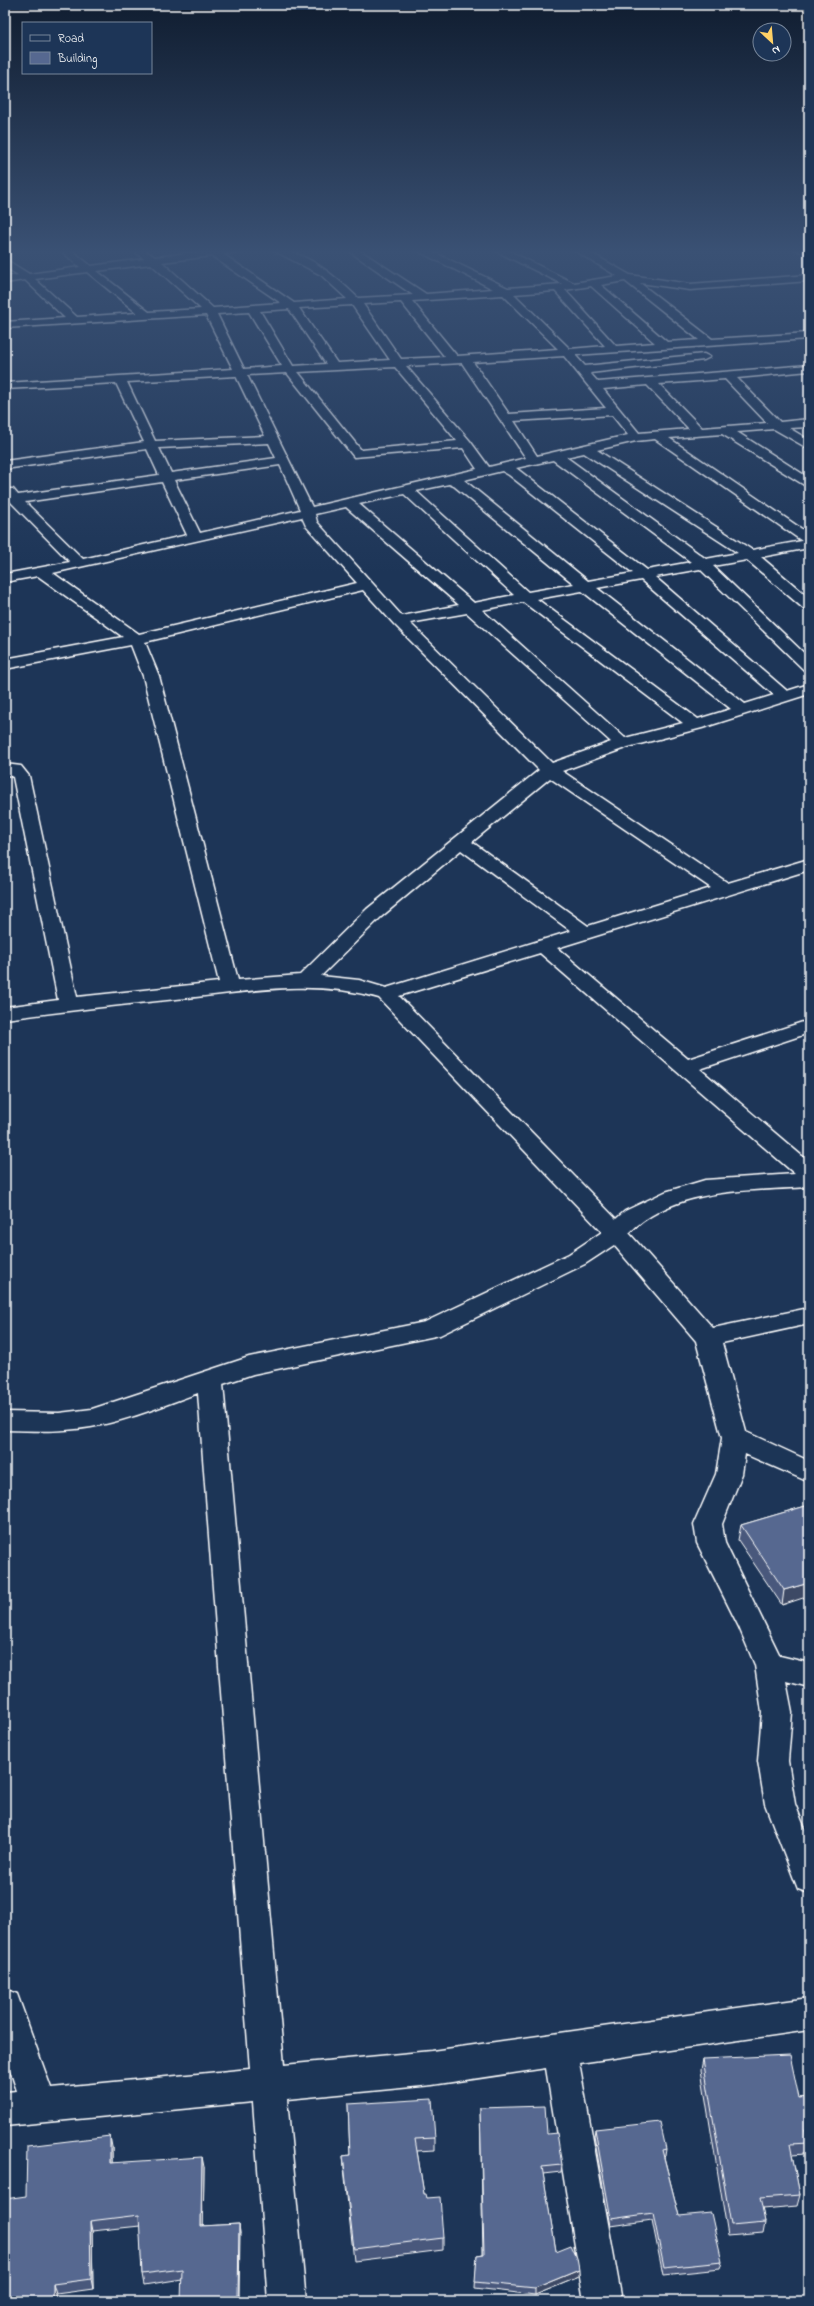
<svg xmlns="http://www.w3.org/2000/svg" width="814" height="2306" viewBox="0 0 814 2306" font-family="'Indie Flower',sans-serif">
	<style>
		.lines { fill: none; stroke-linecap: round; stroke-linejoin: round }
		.minor-casing { stroke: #fff; stroke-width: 3 }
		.minor { fill: #1d3557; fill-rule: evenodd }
		.wall { fill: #4a597c; stroke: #fff }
		.shaded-wall { fill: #3c4965; stroke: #fff }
		.building { fill: #566890; stroke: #fff }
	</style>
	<rect width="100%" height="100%" fill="#1d3557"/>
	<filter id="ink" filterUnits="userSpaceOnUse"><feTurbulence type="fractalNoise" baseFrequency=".025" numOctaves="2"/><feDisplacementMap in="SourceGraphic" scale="8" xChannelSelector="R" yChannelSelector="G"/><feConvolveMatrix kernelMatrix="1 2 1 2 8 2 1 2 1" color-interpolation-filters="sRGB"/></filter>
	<g filter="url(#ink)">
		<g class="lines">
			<g class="minor-casing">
				<g id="minor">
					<path d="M59,249h11l21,17 53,-7 -12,-10h11l12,8 50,-6 -1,-2h43l-5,3 -19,2 71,49 53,-4 -26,-24 -50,-26c34,0 64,27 87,49l55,-3 -67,-46h12l68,45 67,-5 -79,-40h13l81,39 54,-4 -70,-35h13l69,34 43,-7 -45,-27h12l46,26 60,9 119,-9v6l-119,9 -50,-7 72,56 97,-6v6l-234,16 10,11 119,-12 6,3 -6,3 -114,13 8,9 211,-17v6l-72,7 43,44 29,-3v8l-20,1 20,12v9l-35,-20 -37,3 72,46v10l-87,-54 -53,4 140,96v14l-48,9 48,41v12l-5,-1 -57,-49 -34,6 96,92v14l-5,-2 -104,-101 -45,8 132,114 22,-7v10l-107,34 -74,19 -66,24 166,112 81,-24v11l-252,78 131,111 121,-39v13l-109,36 109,93v25c-61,4 -134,0 -180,46l84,95 96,-20v16l-87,19 24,89 63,29v21l-64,-28 -3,20 -20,50 3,19 55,113 29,7v24l-23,-6 6,31 -4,49 7,43 14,35v54l-11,-4 -33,-85 -7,-43 4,-49 -7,-47 -16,-38 -42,-84 -3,-19 22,-50 6,-36 -26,-97 -82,-96 -29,19 -145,71 -187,39 -30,10 61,681 148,-14 377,-53v32l-230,33 43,238h-38l-38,-233 -114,17 -145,14 19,202h-38l-15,-199 -248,24v-34l12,-1 -12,-37v-65l12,5 34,94 199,-19 -52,-676c-34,12 -71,28 -107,34 -29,5 -57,4 -86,3v-18l54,1 33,-4 157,-52 176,-35 144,-68 33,-22 -223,-234c-65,-19 -127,-7 -193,0 -60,6 -121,13 -181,21v-12l53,-7 -45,-223 -8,-3v-10l16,2 8,10 48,221 142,-15 -76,-306 -12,-31 -126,24v-10l118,-22 -85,-61 -33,6v-8l65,-12 -65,-66v-7h8l5,6 141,-20 -12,-26 -142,20v-8l139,-19 -28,-59 -111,6v-6l228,-14 -27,-54 -201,13v-6l60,-4 -40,-38 -20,3v-6l13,-2 -13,-8v-8l24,15 51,-7zM212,256l69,47 -68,5 -51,-46zM151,264l50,45 -52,3 -52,-41zM87,272l50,41 -60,4 -42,-38zM625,281l74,59 -32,2 -66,-57zM591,286l64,57 -39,3 -51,-56zM555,291l50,55 -35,3 -56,-55zM503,295l55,54 -101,7 -45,-55zM401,302l44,55 -44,2 -38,-55zM352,305l38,55 -53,3 -38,-55zM289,309l37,55 -33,2 -33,-55zM249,312l33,54 -38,3 -27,-55zM564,356l42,52 -97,6 -36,-52zM462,363l64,95 -37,9 -19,-26 -64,-75zM395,367l62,74 -96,9 -63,-78zM287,373l67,84 109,-9 14,21 -165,38 -65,-132zM236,376l29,60 -110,5 -28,-59zM725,379l42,44 -65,5 -43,-44zM647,385l42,44 -50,4 -36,-44zM612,415l16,20 -91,21 -23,-35zM655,439l147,102 -50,9 -155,-100 39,-9zM269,443l7,15 -105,15 -12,-25zM584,453l154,100 -32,6 -140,-102zM553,460l138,102 -44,8 -131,-102zM280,465l20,45 -100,23 -26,-53zM502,471l7,4 124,98 -45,8 -124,-101zM162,482l25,53 -104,24 -58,-57zM449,484l5,2 120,98 -46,8 -112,-101zM404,494l110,101 -40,8 -115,-99zM346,507l113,98 -57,11 -85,-94 -2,-8zM302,517l4,9 51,57 -218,51 -86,-61zM641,580l133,115 -29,9 -148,-116zM363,590l31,34 145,146 -172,139 -67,66 -62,5 -79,-304 -14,-34zM582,591l149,118 -33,10 -161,-120zM523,602l160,121 -58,15 -143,-128zM467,613l144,129 -59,21 -142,-140zM550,778l161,110 -123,38 -116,-84zM461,850l110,81 -185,57 -27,-8 -38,-4 60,-59zM540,953l255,221 -90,6 -40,12 -40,19 -9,8 -217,-223z"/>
					<polygon points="794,249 809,249 809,255"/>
				</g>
			</g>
			<use href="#minor" class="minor"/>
		</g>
		<g class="wall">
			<polygon points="809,1505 782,1605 738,1540 741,1525"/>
			<polygon points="703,2059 799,2098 809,2097 809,2140 807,2140 808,2143 805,2154 792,2155 800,2195 797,2206 762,2209 765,2222 763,2233 728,2236 701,2070"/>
			<polygon points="348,2104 435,2138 435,2150 417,2151 424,2194 427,2198 443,2238 443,2250 354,2261 344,2168 343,2156 350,2155"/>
			<polygon points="480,2108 547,2134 562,2165 561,2172 543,2174 556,2251 579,2277 535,2295 475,2288 477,2255 483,2254"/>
			<polygon points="595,2129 666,2149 665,2156 664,2157 679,2216 722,2262 720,2269 663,2275 652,2220 610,2226 594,2136"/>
			<polygon points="112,2147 112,2163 204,2167 203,2226 239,2224 240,2234 182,2279 144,2285 142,2274 140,2226 92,2231 93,2289 56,2294 56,2301 5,2301 26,2196"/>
		</g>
		<g class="shaded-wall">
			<polygon points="809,1583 809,1596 782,1605 784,1590"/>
			<polygon points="110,2136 112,2147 112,2174 110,2163"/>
			<polygon points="202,2157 204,2167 203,2236 201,2226"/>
			<polygon points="90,2221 92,2231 93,2289 91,2279"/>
			<polygon points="239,2224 240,2234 239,2301 238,2301"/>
			<polygon points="579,2270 579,2277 535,2295 535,2288"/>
			<polygon points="53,2284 56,2294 56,2301 53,2301"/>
		</g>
		<g class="building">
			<polygon points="809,1505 809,1583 784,1590 741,1525"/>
			<polygon points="790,2055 799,2098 809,2097 809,2129 805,2129 808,2143 790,2144 800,2195 760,2198 765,2222 731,2225 703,2059"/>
			<polygon points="432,2099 435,2138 415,2139 424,2194 426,2194 427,2198 440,2197 443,2238 354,2249 343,2156 350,2155 348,2104"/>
			<polygon points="545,2106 547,2134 557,2133 562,2165 542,2167 556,2251 571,2245 577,2258 579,2270 535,2288 475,2282 477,2255 484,2254 480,2108"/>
			<polygon points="660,2122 666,2149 662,2150 679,2216 711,2213 722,2262 664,2268 653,2213 611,2219 595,2129"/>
			<polygon points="110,2136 110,2163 202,2157 201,2226 239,2224 238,2301 181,2301 182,2269 142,2274 139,2215 90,2221 91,2279 53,2284 53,2301 5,2301 5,2199 26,2196 27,2146"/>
		</g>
	</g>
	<linearGradient id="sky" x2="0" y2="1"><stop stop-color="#101d30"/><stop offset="0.44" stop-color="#3a5174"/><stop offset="1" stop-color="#3a5174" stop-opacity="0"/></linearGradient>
	<rect width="814" height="572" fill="url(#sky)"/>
	<rect width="814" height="2306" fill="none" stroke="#1d3557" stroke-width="20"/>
	<rect x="10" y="10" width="794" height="2286" fill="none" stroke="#fff" stroke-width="1.5" filter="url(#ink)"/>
	<rect x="22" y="22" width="130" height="52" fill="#1d3557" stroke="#77869a"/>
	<rect x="30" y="35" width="20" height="6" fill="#1d3557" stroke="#77869a"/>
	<text x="58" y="42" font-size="12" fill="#ffffff">Road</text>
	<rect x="30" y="52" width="20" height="12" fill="#566890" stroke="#77869a"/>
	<text x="58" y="62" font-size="12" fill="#ffffff">Building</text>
	<g transform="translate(772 42) rotate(154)"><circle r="19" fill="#1d3557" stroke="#77869a"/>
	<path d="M0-3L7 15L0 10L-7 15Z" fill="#ffd166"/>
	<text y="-6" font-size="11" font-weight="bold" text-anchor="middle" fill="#ffffff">N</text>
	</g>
</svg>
